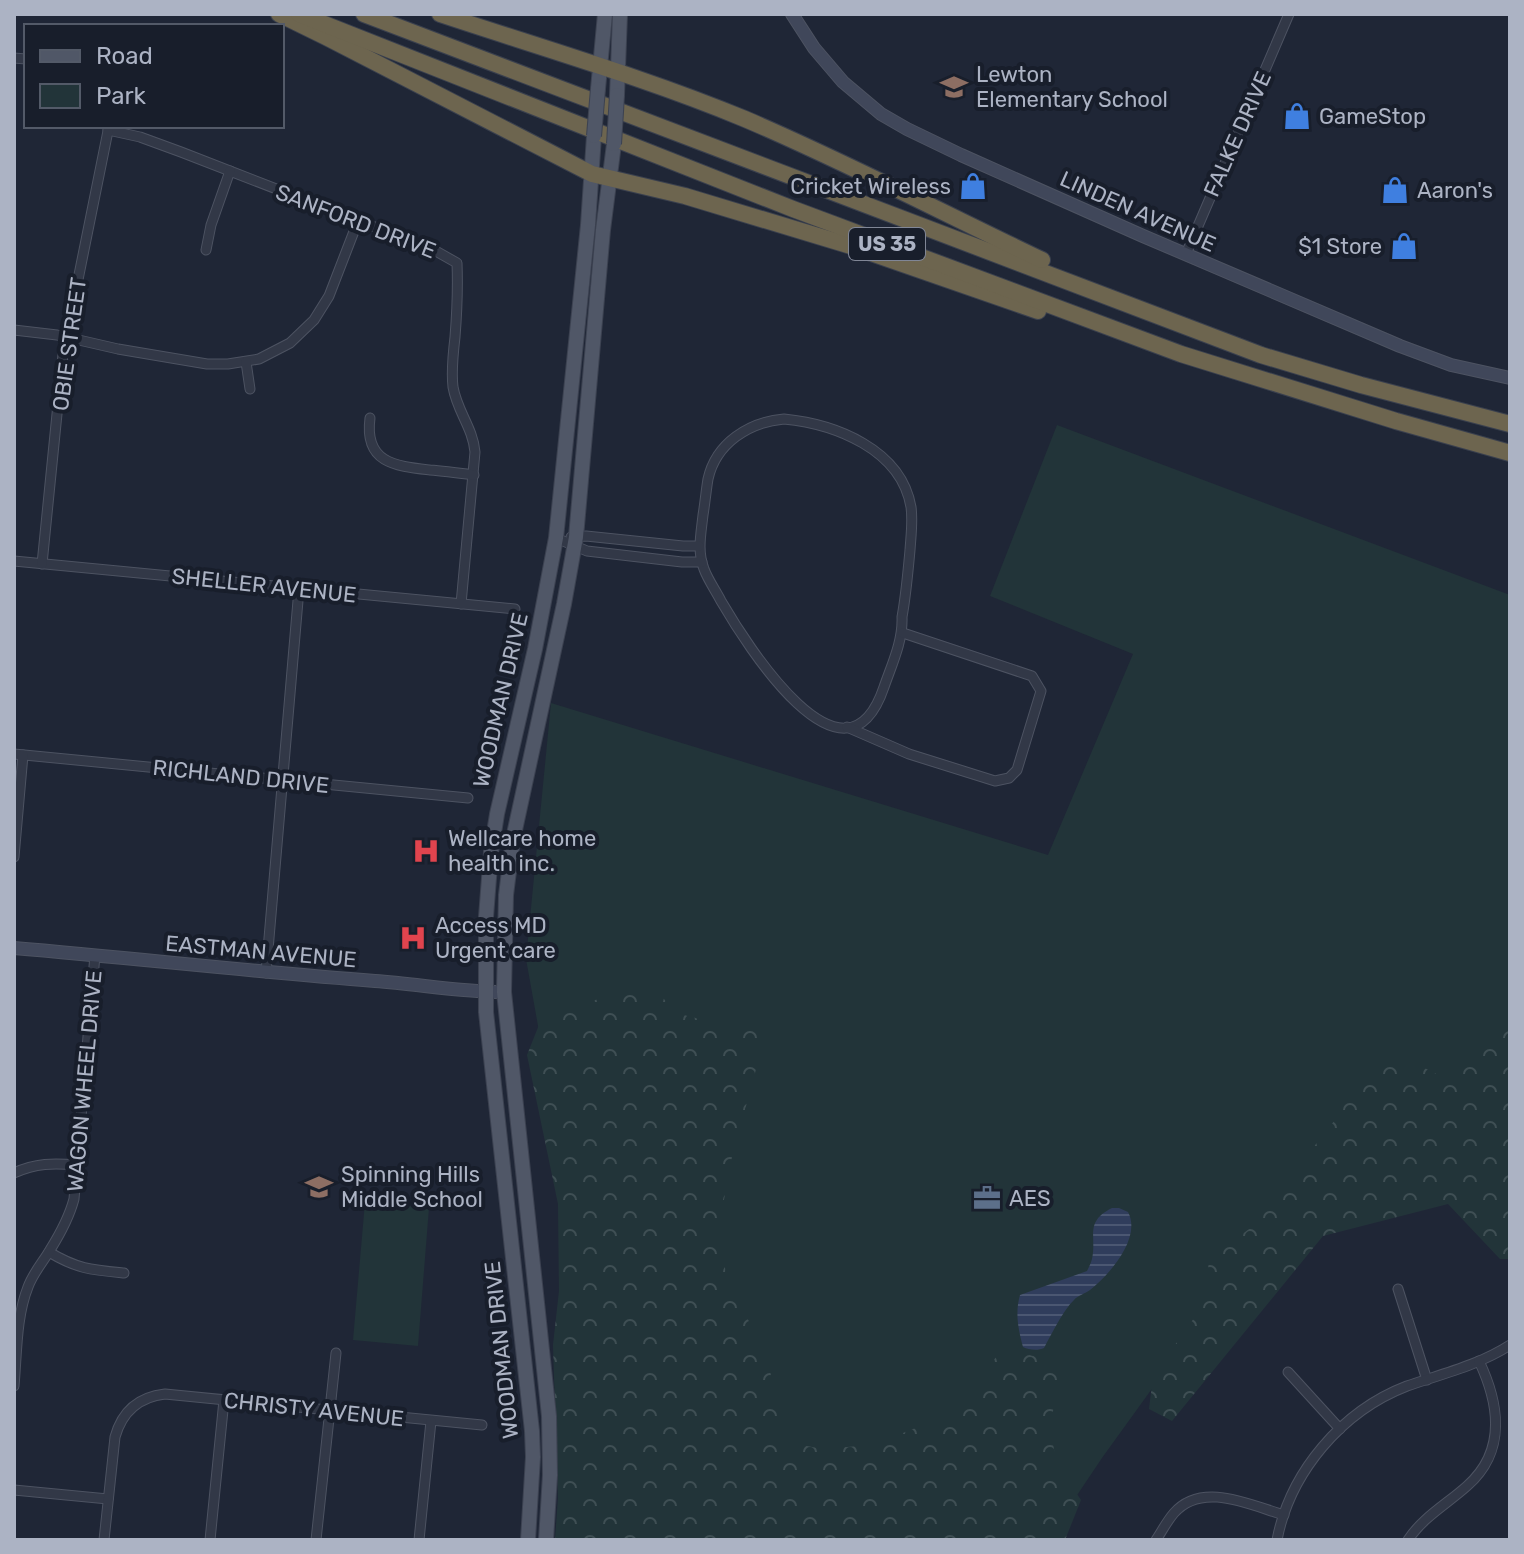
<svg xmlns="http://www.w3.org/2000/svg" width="1524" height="1554" viewBox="0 0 1524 1554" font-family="Rubik,sans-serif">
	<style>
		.green { fill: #223439 }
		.forest { fill: url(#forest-crowns) }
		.water { fill: url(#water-rules) }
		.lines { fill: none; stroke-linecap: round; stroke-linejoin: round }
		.street-casing { stroke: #4d5362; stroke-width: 11 }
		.secondary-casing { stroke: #4d5362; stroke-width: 14 }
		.primary-casing { stroke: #3c4251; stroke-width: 16 }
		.highway-casing { stroke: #3a404e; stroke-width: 18 }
		.street { stroke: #323847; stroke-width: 9 }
		.secondary { stroke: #40475a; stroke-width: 12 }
		.primary { stroke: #505767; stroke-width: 14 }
		.highway { stroke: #6d654f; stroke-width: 16 }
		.primary-bridge-casing { stroke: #3c4251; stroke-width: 16; stroke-linecap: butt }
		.primary-bridge { stroke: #505767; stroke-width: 14 }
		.labels { text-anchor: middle; stroke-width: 8; stroke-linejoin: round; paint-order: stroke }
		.shield { fill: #181e2b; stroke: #808696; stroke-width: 2 }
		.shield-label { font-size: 20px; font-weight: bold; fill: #acb3c4 }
		.poi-label { font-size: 22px; fill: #acb3c4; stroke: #181e2b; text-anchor: start }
		.street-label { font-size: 22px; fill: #acb3c4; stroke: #181e2b }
	</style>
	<defs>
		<pattern id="forest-crowns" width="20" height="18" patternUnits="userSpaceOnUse" patternTransform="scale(2)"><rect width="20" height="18" fill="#223439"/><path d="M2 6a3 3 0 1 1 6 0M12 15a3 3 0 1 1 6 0" fill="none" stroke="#3f4f54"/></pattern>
		<pattern id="water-rules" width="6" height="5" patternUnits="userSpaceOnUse" patternTransform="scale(2)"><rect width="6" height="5" fill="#303d5c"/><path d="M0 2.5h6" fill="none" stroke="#4b5772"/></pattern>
	</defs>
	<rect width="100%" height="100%" fill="#1f2636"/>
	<g class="green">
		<polygon points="1057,425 1510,595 1510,1043 1255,1246 1102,1458 1047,1540 567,1540 579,1254 526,959 551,703 1048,855 1133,654 990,596"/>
		<polygon points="365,1202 429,1208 418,1346 353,1340"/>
	</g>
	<g class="forest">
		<polygon points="651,984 676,1013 727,1026 759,1014 764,1040 731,1161 720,1222 727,1286 752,1326 769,1364 782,1441 822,1449 872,1445 931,1422 967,1395 1003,1348 1068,1365 1049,1423 1057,1465 1081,1500 1065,1540 555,1540 558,1498 553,1345 559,1291 558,1204 527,1055 543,1015"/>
		<polygon points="1483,1028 1510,1031 1510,1259 1500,1259 1448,1204 1323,1236 1172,1421 1149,1409 1153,1376 1204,1304 1209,1260 1249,1229 1342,1111 1337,1081 1366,1075 1384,1057 1411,1061 1446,1079 1469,1051"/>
	</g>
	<path class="water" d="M1112,1208h7l9,4c14,26 -19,63 -38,78 -5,4 -12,5 -16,10 -10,9 -23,35 -30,48 -6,3 -15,2 -21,-1 -5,-19 -8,-34 -3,-52l67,-24c2,-4 4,-8 5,-12 5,-23 -8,-37 20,-51z"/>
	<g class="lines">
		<g class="street-casing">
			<g id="street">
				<polyline points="14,58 26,59"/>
				<path d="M108,130l32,7 41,15 253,98 23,13c1,25 0,49 -2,74 -2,17 -4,34 -2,50 4,24 20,41 22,65l-14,152"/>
				<polyline points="206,250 211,225 230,171"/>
				<polyline points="1186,254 1289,14"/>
				<polyline points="14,330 57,335 118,349 207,364 228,364 259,359 290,343 314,320 329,296 358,221"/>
				<polyline points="246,362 250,389"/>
				<path d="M370,418c-6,45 25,48 60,52 14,1 29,3 44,5"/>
				<path d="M784,419c51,5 117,30 127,88 2,14 0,28 -1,43 -2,22 -4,45 -8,67 1,24 -10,47 -18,70 -39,115 -138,-43 -163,-86 -5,-10 -13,-21 -17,-32 -7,-18 -3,-35 -1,-54 2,-12 3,-24 5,-36 8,-36 41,-57 76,-60z"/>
				<polyline points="571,537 586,536 683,546 699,546"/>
				<polyline points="556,538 587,551 682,562 702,562"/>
				<polyline points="14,561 515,609"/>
				<polyline points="42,564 63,354 109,126"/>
				<polyline points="847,727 909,754 995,781 1009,778 1017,770 1041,691 1032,676 903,633"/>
				<polyline points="14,754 468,798"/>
				<polyline points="14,857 23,755"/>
				<polyline points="266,973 299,589"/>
				<path d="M14,1173c22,-10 39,-10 63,-8"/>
				<path d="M49,1252c28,17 43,18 75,21"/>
				<polyline points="1398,1289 1427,1380"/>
				<polyline points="1288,1372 1340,1429"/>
				<path d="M14,1386c3,-32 2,-69 14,-99 5,-14 15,-25 22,-37 10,-16 19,-32 24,-51l21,-244"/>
				<polyline points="14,1490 108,1499"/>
				<path d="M104,1540l11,-103c7,-25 23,-40 50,-43l317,31"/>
				<polyline points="210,1540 224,1400"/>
				<polyline points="316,1540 336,1353"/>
				<polyline points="419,1540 431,1421"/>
				<path d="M1156,1540c6,-9 11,-19 18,-27 28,-32 76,-8 110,2"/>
				<path d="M1277,1540c13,-68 65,-129 130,-154 35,-12 72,-21 103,-41"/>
				<path d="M1408,1540c15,-23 39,-36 59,-54 40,-35 32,-83 12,-125"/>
			</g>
		</g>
		<g class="secondary-casing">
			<g id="secondary">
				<polyline points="792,14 814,48 843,82 881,114 907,129 961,155 1143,236 1400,346 1451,365 1510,378"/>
				<path d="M14,948c120,10 241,24 361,33 43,3 86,11 129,11"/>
			</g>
		</g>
		<g class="primary-casing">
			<g id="primary">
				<polyline points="598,89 605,14"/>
				<polyline points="617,95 620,14"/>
				<polyline points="528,1540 533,1457 532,1431 486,1012 486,917 491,852 497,814 535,649 556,538 588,225 594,136"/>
				<polyline points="546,1540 550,1475 549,1416 504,992 506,895 513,839 564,604 576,537 603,230 614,144"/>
			</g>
		</g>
		<g class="highway-casing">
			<g id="highway">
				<polyline points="279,14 326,37 592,174 685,196 851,246 1038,311"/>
				<polyline points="299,14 793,209 1181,354 1396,421 1510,453"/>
				<polyline points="364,14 1261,355 1361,385 1510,424"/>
				<path d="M440,14c102,34 206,64 305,105 101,43 198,94 297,141"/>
			</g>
		</g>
		<use href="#street" class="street"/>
		<use href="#secondary" class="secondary"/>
		<use href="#primary" class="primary"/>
		<use href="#highway" class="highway"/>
		<g class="primary-bridge-casing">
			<g id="primary-bridge">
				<polyline points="594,136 598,89"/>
				<polyline points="614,144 617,95"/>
			</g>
		</g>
		<use href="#primary-bridge" class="primary-bridge"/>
	</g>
	<defs>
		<g id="school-bare" transform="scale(2.16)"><path d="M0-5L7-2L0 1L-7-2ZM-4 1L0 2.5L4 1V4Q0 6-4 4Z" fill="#8d6e63" stroke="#181e2b" stroke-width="2.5" paint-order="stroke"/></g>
		<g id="shop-bare" transform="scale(2.16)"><path d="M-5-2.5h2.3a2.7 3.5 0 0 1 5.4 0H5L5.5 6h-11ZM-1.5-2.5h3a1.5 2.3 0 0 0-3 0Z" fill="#3f7fe0" stroke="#181e2b" stroke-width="2.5" paint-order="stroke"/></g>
		<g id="hospital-bare" transform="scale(2.16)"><path d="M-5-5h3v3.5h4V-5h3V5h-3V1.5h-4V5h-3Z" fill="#e0444e" stroke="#181e2b" stroke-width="2.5" paint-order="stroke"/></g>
		<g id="office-bare" transform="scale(2.16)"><path d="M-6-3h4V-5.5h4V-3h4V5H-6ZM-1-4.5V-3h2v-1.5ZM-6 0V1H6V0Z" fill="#5c6f8a" stroke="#181e2b" stroke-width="2.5" paint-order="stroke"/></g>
	</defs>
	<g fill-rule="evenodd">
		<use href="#school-bare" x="954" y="87"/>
		<use href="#shop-bare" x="1297" y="116"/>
		<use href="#shop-bare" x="973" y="186"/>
		<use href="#shop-bare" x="1395" y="190"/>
		<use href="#shop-bare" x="1404" y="246"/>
		<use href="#hospital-bare" x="426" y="851"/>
		<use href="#hospital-bare" x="413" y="938"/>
		<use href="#school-bare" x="319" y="1187"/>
		<use href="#office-bare" x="987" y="1198"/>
	</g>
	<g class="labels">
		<rect class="shield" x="849" y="228" width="76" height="32" rx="6"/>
		<g class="shield-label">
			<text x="887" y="251">US 35</text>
		</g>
		<g class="poi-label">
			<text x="976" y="82">Lewton<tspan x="976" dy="25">Elementary School</tspan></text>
			<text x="1319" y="124">GameStop</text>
			<text x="951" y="194" text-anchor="end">Cricket Wireless</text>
			<text x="1417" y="198">Aaron's</text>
			<text x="1382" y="254" text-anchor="end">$1 Store</text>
			<text x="448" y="846">Wellcare home<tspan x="448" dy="25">health inc.</tspan></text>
			<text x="435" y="933">Access MD<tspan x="435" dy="25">Urgent care</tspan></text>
			<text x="341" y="1182">Spinning Hills<tspan x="341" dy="25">Middle School</tspan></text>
			<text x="1009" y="1206">AES</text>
		</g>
		<g class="street-label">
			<text transform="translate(1237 134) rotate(-66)" y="8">FALKE DRIVE</text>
			<text transform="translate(1138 211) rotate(24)" y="8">LINDEN AVENUE</text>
			<text transform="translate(356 221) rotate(21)" y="8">SANFORD DRIVE</text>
			<text transform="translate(69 344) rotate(-82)" y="8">OBIE STREET</text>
			<text transform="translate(264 585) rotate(6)" y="8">SHELLER AVENUE</text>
			<text transform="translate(500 700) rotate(-77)" y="8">WOODMAN DRIVE</text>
			<text transform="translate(241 776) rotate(6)" y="8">RICHLAND DRIVE</text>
			<text transform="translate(261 951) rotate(5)" y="8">EASTMAN AVENUE</text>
			<text transform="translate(84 1081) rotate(-85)" y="8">WAGON WHEEL DRIVE</text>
			<text transform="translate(501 1350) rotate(-96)" y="8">WOODMAN DRIVE</text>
			<text transform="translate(314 1409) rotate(6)" y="8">CHRISTY AVENUE</text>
		</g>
	</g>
	<rect width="1524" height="1554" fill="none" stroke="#acb3c4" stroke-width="32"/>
	<rect x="24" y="24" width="260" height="104" fill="#181e2b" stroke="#535a68" stroke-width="2"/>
	<rect x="40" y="50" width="40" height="12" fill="#505767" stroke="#535a68" stroke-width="2"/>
	<text x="96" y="64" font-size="24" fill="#acb3c4">Road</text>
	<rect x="40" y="84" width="40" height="24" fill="#223439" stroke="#535a68" stroke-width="2"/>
	<text x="96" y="104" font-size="24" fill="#acb3c4">Park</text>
</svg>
